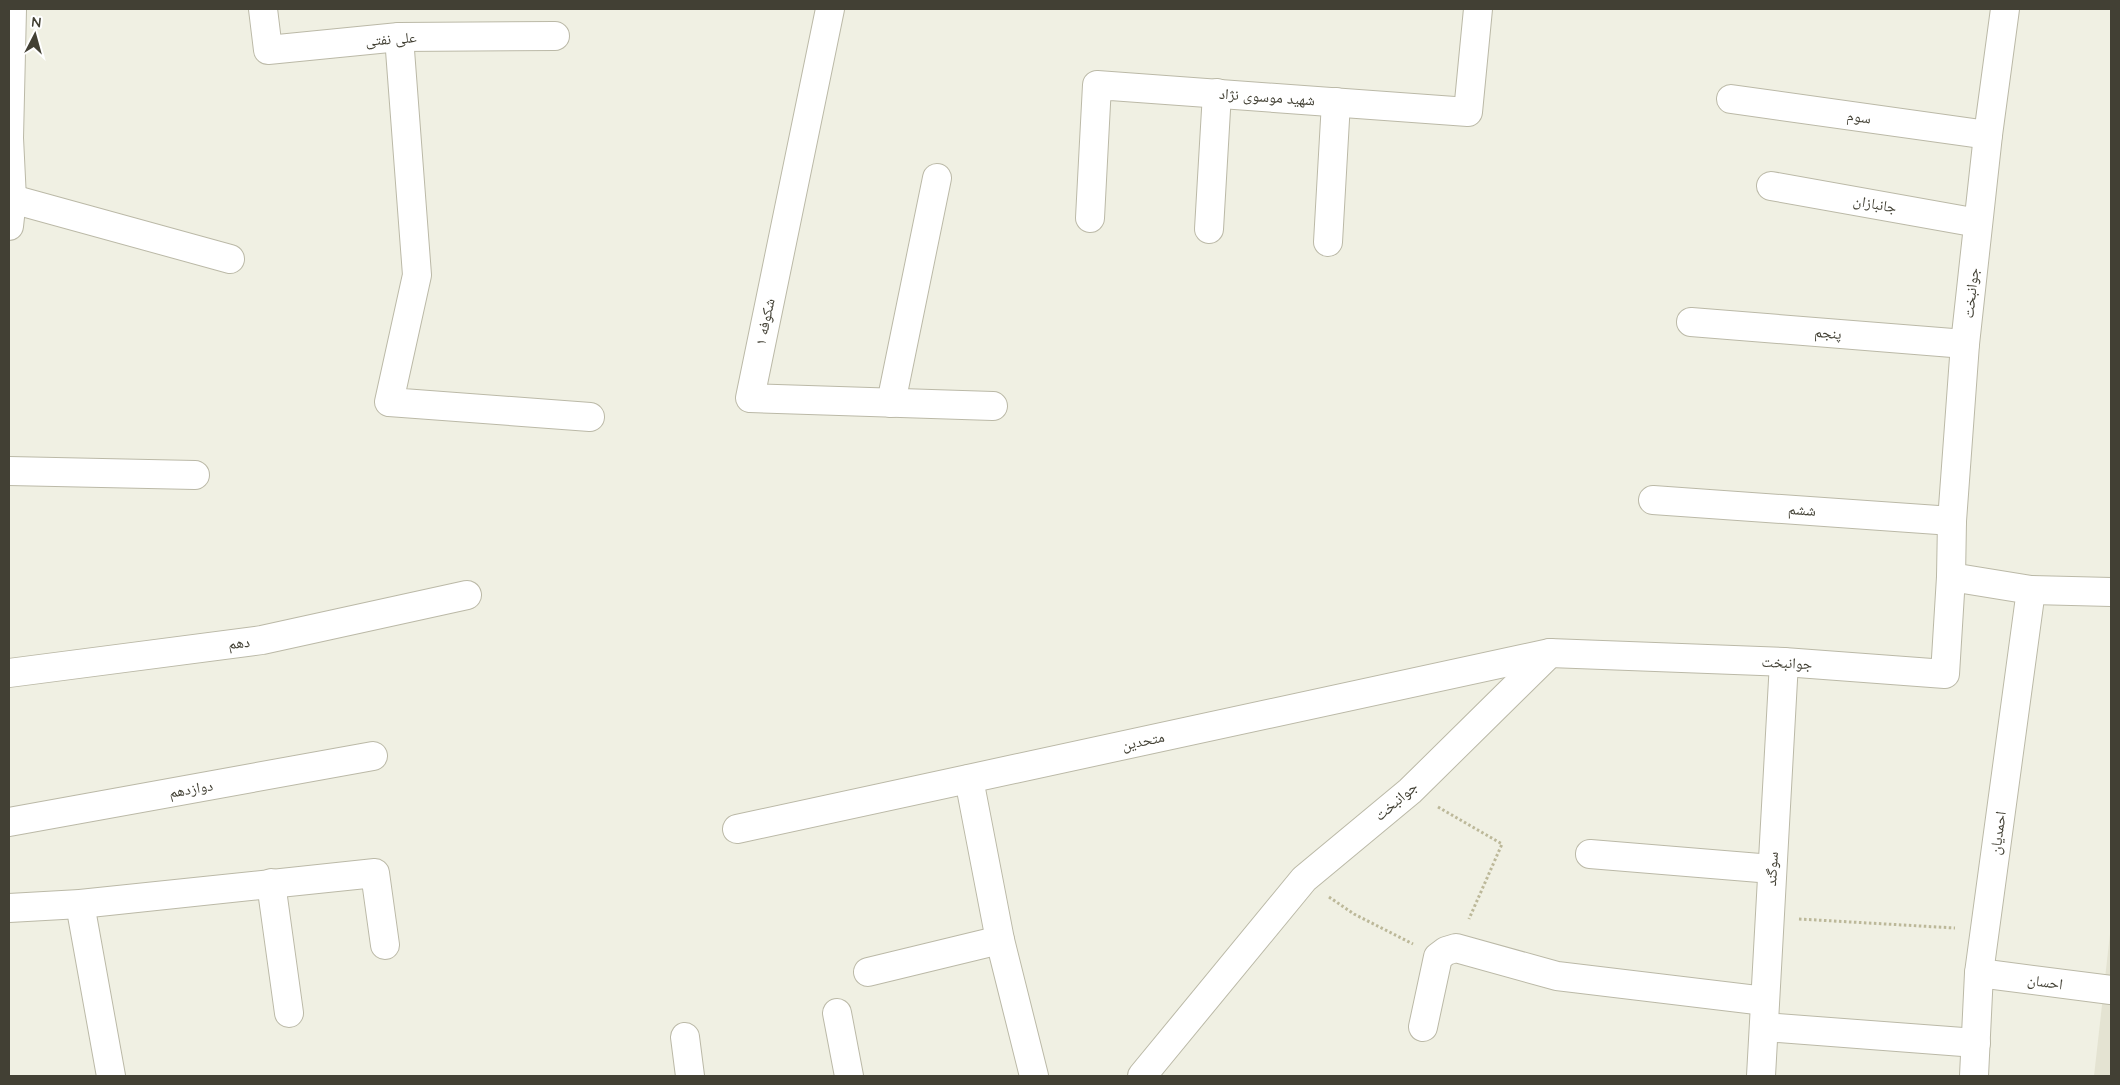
<svg xmlns="http://www.w3.org/2000/svg" width="2120" height="1085" viewBox="0 0 2120 1085" font-family="Quicksand,'Noto Naskh Arabic',sans-serif">
	<style>
		.residential { fill: #e4e3d2 }
		.lines { fill: none; stroke-linecap: round; stroke-linejoin: round }
		.street-casing { stroke: #bbb9a7; stroke-width: 30 }
		.path { stroke: #bcb899; stroke-width: 3; stroke-dasharray: 2.5 2.5; stroke-linecap: butt }
		.street { stroke: #fff; stroke-width: 28 }
		.labels { text-anchor: middle; stroke-width: 4; stroke-linejoin: round; paint-order: stroke }
		.street-label { font-size: 15px; fill: #424034; stroke: #fff }
	</style>
	<rect width="100%" height="100%" fill="#f0f0e3"/>
	<polygon class="residential" points="2111,925 2111,1076 2094,1076"/>
	<g class="lines">
		<g class="street-casing">
			<g id="street">
				<polyline points="263,9 268,50 399,37 555,36"/>
				<polyline points="830,9 750,398 993,406"/>
				<polyline points="399,37 417,275 389,402 590,417"/>
				<polyline points="1731,99 1988,135"/>
				<polyline points="1771,186 1978,223"/>
				<polyline points="12,199 230,259"/>
				<polyline points="1090,218 1097,85 1468,112 1478,9"/>
				<polyline points="9,226 12,199 9,138 12,9"/>
				<polyline points="1209,229 1217,93"/>
				<polyline points="1328,242 1336,102"/>
				<polyline points="1691,322 1965,344"/>
				<polyline points="891,403 937,178"/>
				<polyline points="9,471 195,475"/>
				<polyline points="1653,500 1952,521"/>
				<polyline points="1951,577 2031,590 2111,592"/>
				<polyline points="9,673 262,640 467,595"/>
				<polyline points="969,779 1000,940 1034,1076"/>
				<polyline points="9,822 373,756"/>
				<polyline points="737,829 1550,653 1784,662 1945,674 1951,577 1952,521 1965,344 1988,135 2005,9"/>
				<polyline points="1590,854 1772,869"/>
				<polyline points="271,883 289,1013"/>
				<polyline points="80,904 111,1076"/>
				<polyline points="9,908 80,904 375,873 385,945"/>
				<polyline points="868,972 1000,940"/>
				<polyline points="1979,973 2111,990"/>
				<polyline points="837,1013 849,1076"/>
				<polyline points="1423,1027 1438,957 1446,951 1456,948 1557,976 1765,1001"/>
				<polyline points="1764,1027 1976,1043"/>
				<polyline points="685,1037 690,1076"/>
				<polyline points="1142,1076 1304,879 1410,791 1550,653"/>
				<polyline points="1761,1076 1784,662"/>
				<polyline points="1974,1076 1979,973 2031,590"/>
			</g>
		</g>
		<g class="path">
			<polyline points="1438,807 1502,844 1469,919"/>
			<polyline points="1329,897 1354,914 1413,944"/>
			<polyline points="1799,919 1955,928"/>
		</g>
		<use href="#street" class="street"/>
	</g>
	<g class="labels">
		<g class="street-label">
			<text transform="translate(391 39) rotate(-4)" y="5">علی نفتی</text>
			<text transform="translate(1267 97) rotate(4)" y="5">شهید موسوی نژاد</text>
			<text transform="translate(1859 117) rotate(8)" y="5">سوم</text>
			<text transform="translate(1875 204) rotate(10)" y="5">جانبازان</text>
			<text transform="translate(1971 293) rotate(-84)" y="5">جوانبخت</text>
			<text transform="translate(765 322) rotate(-78)" y="5">شکوفه ۱</text>
			<text transform="translate(1828 333) rotate(5)" y="5">پنجم</text>
			<text transform="translate(1802 510) rotate(4)" y="5">ششم</text>
			<text transform="translate(239 643) rotate(-7)" y="5">دهم</text>
			<text transform="translate(1787 663) rotate(3)" y="5">جوانبخت</text>
			<text transform="translate(1143 741) rotate(-12)" y="5">متحدین</text>
			<text transform="translate(191 789) rotate(-10)" y="5">دوازدهم</text>
			<text transform="translate(1396 801) rotate(-41)" y="5">جوانبخت</text>
			<text transform="translate(1998 833) rotate(-82)" y="5">احمدیان</text>
			<text transform="translate(1772 869) rotate(-87)" y="5">سوگند</text>
			<text transform="translate(2045 982) rotate(8)" y="5">احسان</text>
		</g>
	</g>
	<rect width="2120" height="1085" fill="none" stroke="#424034" stroke-width="20"/>
	<g transform="translate(35 35) rotate(6)" stroke="#ffffff" stroke-width="4" paint-order="stroke">
	<path d="M0-4L9 19L0 12L-9 19Z" fill="#424034"/>
	<text y="-8" font-size="14" font-weight="bold" text-anchor="middle" fill="#424034">N</text>
	</g>
</svg>
